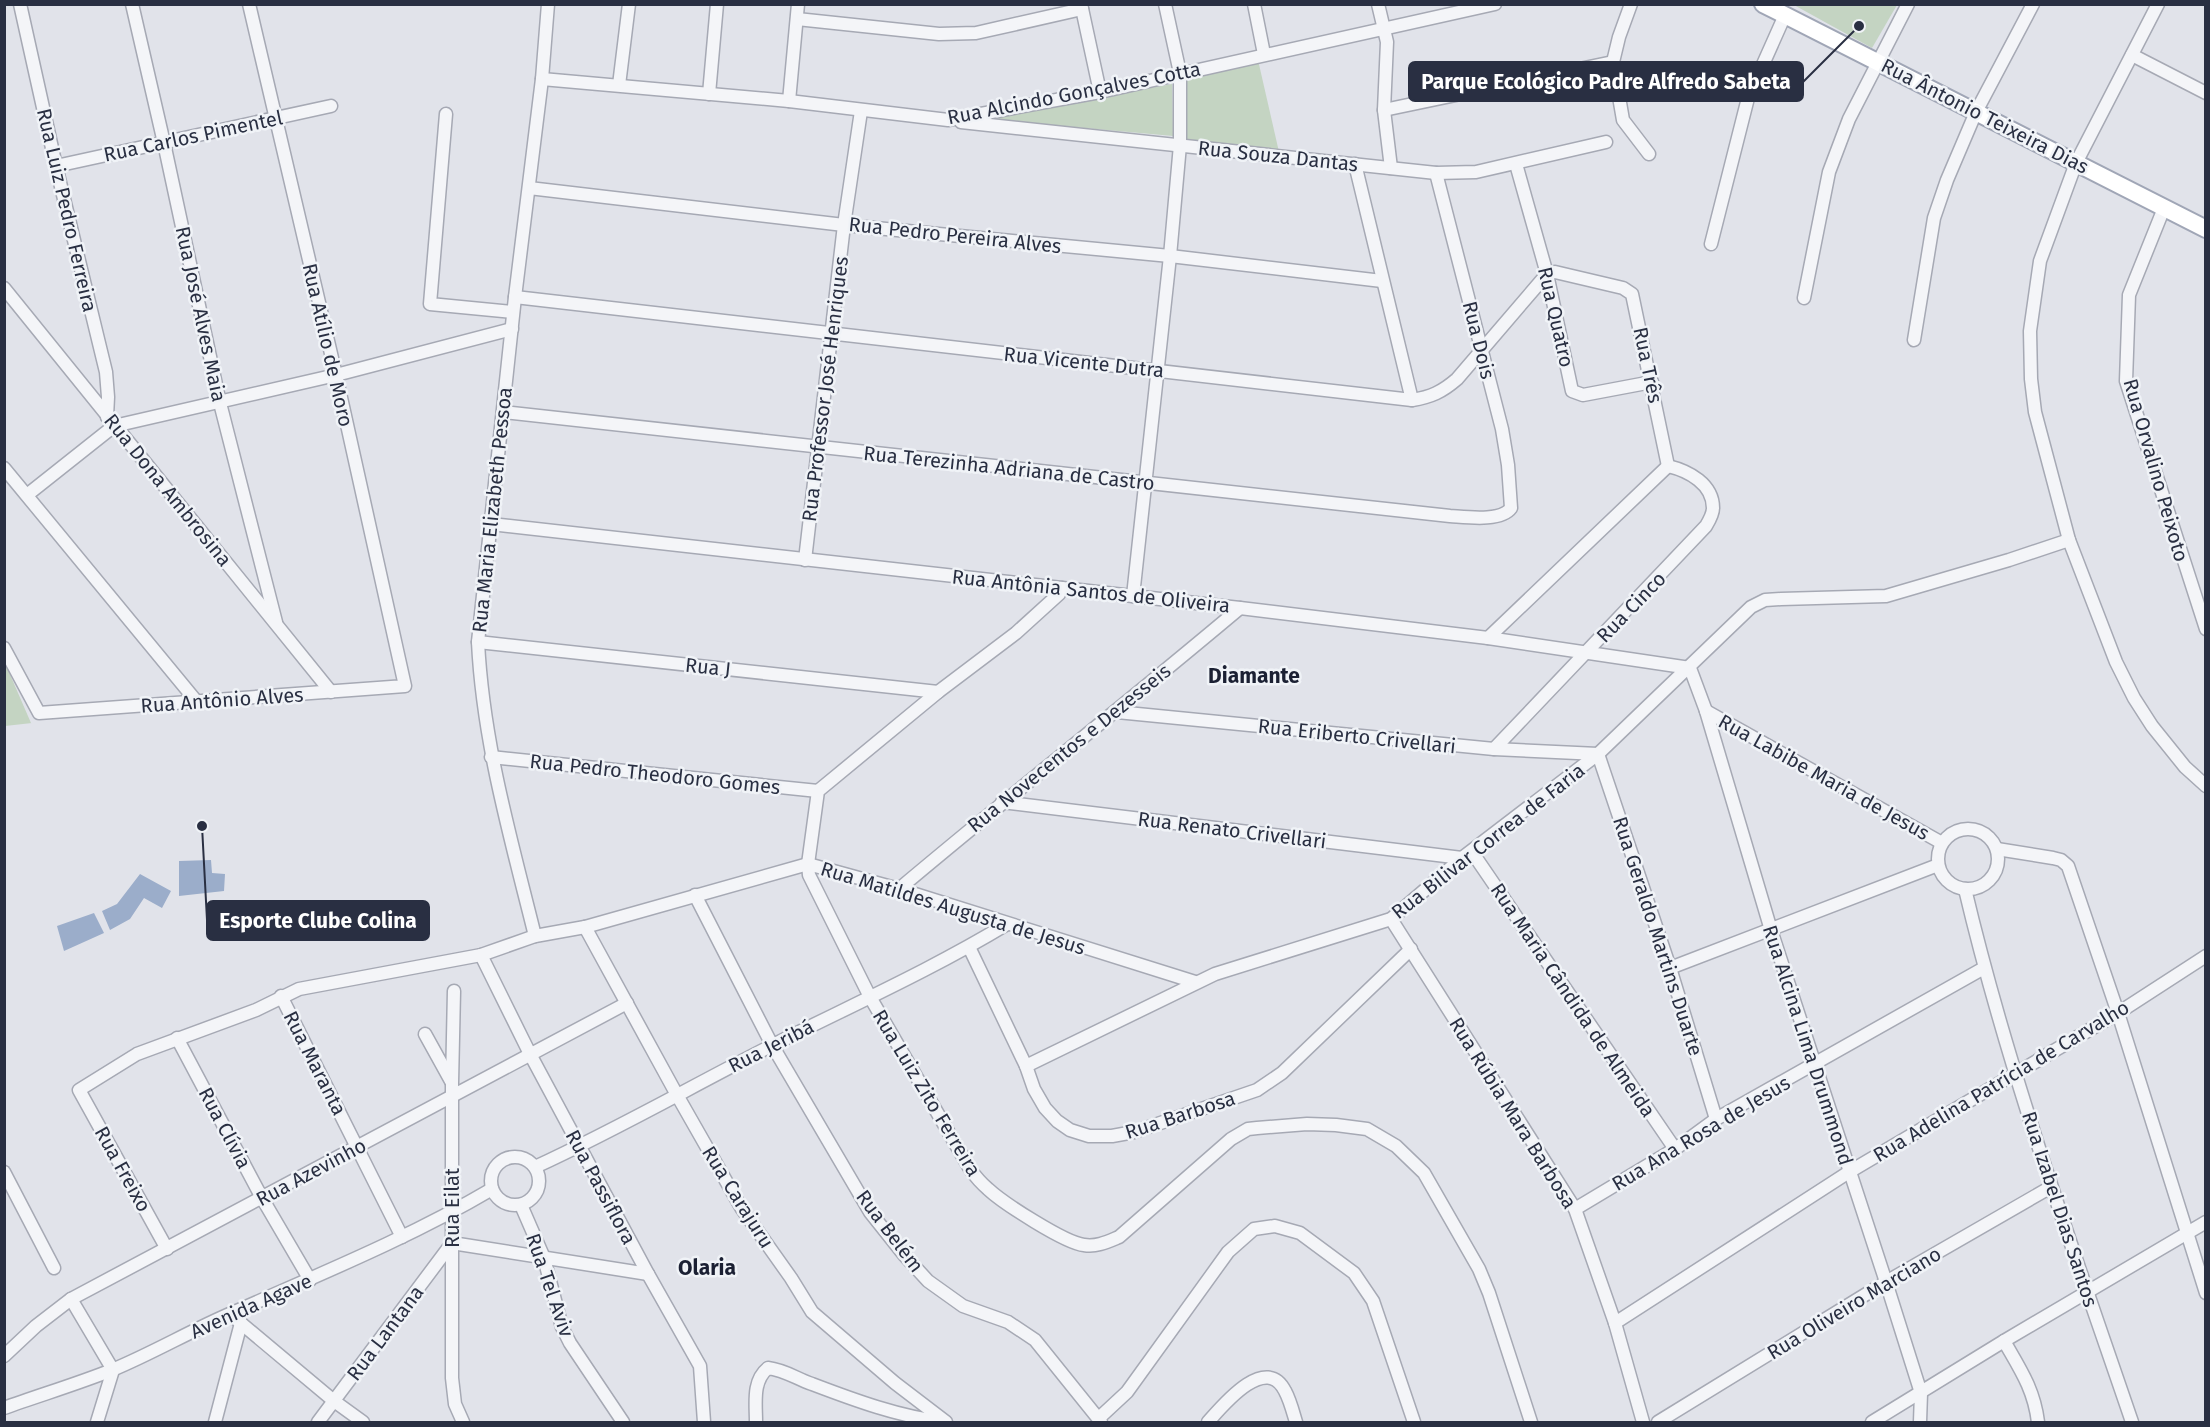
<svg xmlns="http://www.w3.org/2000/svg" width="2210" height="1427" viewBox="0 0 2210 1427" font-family="'Fira Sans',sans-serif">
	<style>
		.green { fill: #c4d4c2 }
		.water { fill: #9badca }
		.lines { fill: none; stroke-linecap: round; stroke-linejoin: round }
		.minor-casing { stroke: #a6a9b4; stroke-width: 15 }
		.major-casing { stroke: #a0a6b6; stroke-width: 20 }
		.minor { stroke: #f4f5f8; stroke-width: 12 }
		.major { stroke: #fff; stroke-width: 16 }
		.labels { text-anchor: middle; stroke-width: 5; stroke-linejoin: round; paint-order: stroke }
		.street-label { font-size: 20px; fill: #292f42; stroke: #f0f3f7 }
		.neighbourhood-label { font-size: 21px; font-weight: bold; fill: #1b2033; stroke: #f0f3f7 }
		.leader { fill: none; stroke: #292f42; stroke-width: 2 }
		.callout-dot { fill: #292f42; stroke: #f0f3f7; stroke-width: 2 }
		.callout { fill: #292f42; stroke: #292f42; stroke-width: 2 }
		.callout-label { font-size: 21px; text-anchor: middle; font-weight: bold; fill: #fff }
	</style>
	<rect width="100%" height="100%" fill="#e1e3ea"/>
	<g class="green">
		<polygon points="1794,5 1897,5 1872,48"/>
		<polygon points="1258,60 1279,152 1185,142 1184,77"/>
		<polygon points="1172,84 1173,136 985,119"/>
		<polygon points="5,663 31,723 32,723 5,726"/>
	</g>
	<g class="water">
		<polygon points="211,860 212,873 225,874 224,891 179,896 179,861"/>
		<polygon points="140,874 171,891 162,908 144,898 130,919 110,930 102,911 117,904"/>
		<polygon points="94,913 104,933 64,951 57,926"/>
	</g>
	<g class="lines">
		<g class="minor-casing">
			<g id="minor">
				<polyline points="20,4 56,166 106,372 108,397 107,417"/>
				<polyline points="132,4 164,143 220,403 276,622"/>
				<polyline points="1081,4 1100,92"/>
				<polyline points="1254,4 1264,54"/>
				<polyline points="1378,4 1387,42 1384,110 1391,168"/>
				<polyline points="1631,4 1619,37 1613,62 1623,120 1649,154"/>
				<polyline points="2158,4 2076,163 2040,261 2030,331 2031,379 2035,412 2069,540 2116,662 2134,698 2152,726 2185,767 2206,786"/>
				<polyline points="797,19 939,34 976,33 1082,9"/>
				<polyline points="2132,55 2206,93"/>
				<polyline points="542,79 789,101 948,120 1100,92 1495,4"/>
				<polyline points="619,85 629,4"/>
				<polyline points="709,94 717,4"/>
				<polyline points="789,101 798,4"/>
				<polyline points="1384,110 1613,62"/>
				<polyline points="446,114 430,304 513,312"/>
				<polyline points="961,122 1436,173 1476,172 1606,142"/>
				<polyline points="1355,164 1412,400"/>
				<polyline points="1516,164 1547,274 1572,391 1583,395 1652,382"/>
				<polyline points="56,166 331,106"/>
				<polyline points="529,188 844,225 1170,256 1382,281"/>
				<polyline points="2164,208 2129,295 2126,381 2206,629"/>
				<polyline points="1711,244 1748,98 1785,15"/>
				<polyline points="4,288 331,692"/>
				<path d="M515,297l897,103c19,-3 30,-8 45,-21l90,-105 8,-2 68,16 9,6 36,172"/>
				<polyline points="1804,298 1829,172 1849,119 1908,4"/>
				<polyline points="1914,340 1934,218 1947,180 1976,112 2033,4"/>
				<path d="M503,412l947,104c16,1 51,6 61,-8l-3,-43 -6,-36 -66,-256"/>
				<polyline points="4,468 197,702"/>
				<polyline points="27,495 114,426 336,375 512,329"/>
				<polyline points="491,524 1240,608 1488,638 1690,668"/>
				<polyline points="805,560 844,225 861,111"/>
				<path d="M1062,588l-3,6 -43,39 -78,59 -120,99 -10,73 1,11 61,122 100,172c5,7 11,14 18,20 15,14 77,54 96,56 13,2 23,-3 35,-8l112,-98 17,-10 9,-1 50,-4 29,1 31,4 29,17 28,27 55,96 10,24 42,129"/>
				<polyline points="1133,596 1170,256 1180,145 1180,73 1165,4"/>
				<polyline points="1488,638 1668,466"/>
				<polyline points="478,642 938,692"/>
				<polyline points="4,648 39,713 405,686 336,375 249,4"/>
				<polyline points="1690,668 1706,711 1771,930 1886,1282 1921,1393 1920,1422"/>
				<polyline points="1706,711 1942,843"/>
				<polyline points="1117,712 1494,749 1598,754 1670,968 1716,1119"/>
				<path d="M1494,749l212,-223c3,-5 7,-12 7,-18 0,-24 -24,-37 -45,-42"/>
				<polyline points="491,757 818,791"/>
				<polyline points="1002,802 1462,858"/>
				<circle cx="1968" cy="859" r="30"/>
				<polyline points="1997,849 2053,858 2061,860 2068,866 2118,1013 2206,1293"/>
				<polyline points="1472,852 1675,1149"/>
				<path d="M899,889c113,-95 228,-186 341,-281"/>
				<path d="M1965,889c43,182 107,357 167,533"/>
				<polyline points="695,895 772,1045 870,1212 905,1256 928,1281 963,1306 1008,1322 1035,1340 1101,1422"/>
				<polyline points="1391,919 1575,1209 1615,1323 1643,1422"/>
				<polyline points="585,927 677,1095 742,1209 791,1278 812,1312 895,1383 946,1422"/>
				<path d="M535,936c-24,-97 -52,-193 -57,-294l37,-345 27,-218 6,-75"/>
				<polyline points="969,947 1026,1066 1034,1089 1045,1108 1057,1121 1070,1130 1089,1136 1112,1136 1134,1132 1257,1090 1282,1073 1411,949"/>
				<polyline points="481,955 530,1054 648,1274 700,1366 704,1422"/>
				<polyline points="1670,968 1938,865"/>
				<polyline points="454,991 452,1083 452,1378 455,1404 463,1422"/>
				<polyline points="281,996 402,1237"/>
				<polyline points="425,1034 451,1081"/>
				<polyline points="177,1038 262,1198 310,1280"/>
				<polyline points="1026,1066 1215,974 1391,919 1462,858 1598,754 1751,607 1765,600 1781,599 1886,596 2009,560 2069,540"/>
				<circle cx="515" cy="1181" r="24"/>
				<path d="M535,1167c81,-37 157,-81 236,-121 79,-40 160,-76 236,-122"/>
				<polyline points="4,1172 54,1268"/>
				<polyline points="521,1205 544,1258 562,1327 570,1343 623,1422"/>
				<polyline points="1575,1209 1675,1149 1716,1119 1984,968"/>
				<polyline points="167,1249 79,1090 137,1054 256,1010 299,989 481,955 535,936 585,927 808,864 899,889 1195,982"/>
				<polyline points="71,1299 113,1370 97,1422"/>
				<polyline points="230,1314 334,1401 363,1422"/>
				<polyline points="1615,1323 1849,1172 2118,1013 2206,956"/>
				<path d="M2004,1341c16,28 30,48 34,81"/>
				<polyline points="4,1356 36,1326 71,1299 627,1003"/>
				<path d="M4,1408c36,-13 73,-24 108,-38 41,-17 80,-40 120,-57 88,-39 177,-75 260,-124"/>
				<polyline points="1099,1418 1127,1392 1228,1252 1254,1229 1275,1226 1300,1233 1354,1273 1373,1301 1414,1422"/>
				<polyline points="215,1422 241,1323"/>
				<polyline points="318,1422 452,1243 648,1274"/>
				<path d="M756,1422c0,-19 -4,-41 12,-54 17,2 29,11 44,16 42,16 88,33 133,38"/>
				<path d="M1208,1422c15,-17 58,-69 77,-31 5,9 8,21 11,31"/>
				<polyline points="1658,1422 1886,1282 2051,1187"/>
				<polyline points="1872,1422 2004,1341 2206,1222"/>
			</g>
		</g>
		<g class="major-casing">
			<polyline id="major" points="1763,4 2206,229"/>
		</g>
		<use href="#minor" class="minor"/>
		<use href="#major" class="major"/>
	</g>
	<g class="labels">
		<g class="street-label">
			<text transform="translate(1074 93) rotate(-11)" y="7">Rua Alcindo Gonçalves Cotta</text>
			<text transform="translate(1985 116) rotate(27)" y="7">Rua Ântonio Teixeira Dias</text>
			<text transform="translate(193 136) rotate(-12)" y="7">Rua Carlos Pimentel</text>
			<text transform="translate(1278 156) rotate(6)" y="7">Rua Souza Dantas</text>
			<text transform="translate(67 210) rotate(77)" y="7">Rua Luiz Pedro Ferreira</text>
			<text transform="translate(955 235) rotate(6)" y="7">Rua Pedro Pereira Alves</text>
			<text transform="translate(201 314) rotate(78)" y="7">Rua José Alves Maia</text>
			<text transform="translate(1556 317) rotate(77)" y="7">Rua Quatro</text>
			<text transform="translate(1479 340) rotate(76)" y="7">Rua Dois</text>
			<text transform="translate(328 345) rotate(77)" y="7">Rua Atílio de Moro</text>
			<text transform="translate(1084 362) rotate(6)" y="7">Rua Vicente Dutra</text>
			<text transform="translate(1648 365) rotate(78)" y="7">Rua Três</text>
			<text transform="translate(825 389) rotate(-83)" y="7">Rua Professor José Henriques</text>
			<text transform="translate(1009 468) rotate(6)" y="7">Rua Terezinha Adriana de Castro</text>
			<text transform="translate(2156 470) rotate(74)" y="7">Rua Orvalino Peixoto</text>
			<text transform="translate(168 490) rotate(51)" y="7">Rua Dona Ambrosina</text>
			<text transform="translate(492 510) rotate(-84)" y="7">Rua Maria Elizabeth Pessoa</text>
			<text transform="translate(1091 591) rotate(6)" y="7">Rua Antônia Santos de Oliveira</text>
			<text transform="translate(1631 607) rotate(-46)" y="7">Rua Cinco</text>
			<text transform="translate(708 667) rotate(6)" y="7">Rua J</text>
			<text transform="translate(222 700) rotate(-4)" y="7">Rua Antônio Alves</text>
			<text transform="translate(1357 736) rotate(6)" y="7">Rua Eriberto Crivellari</text>
			<text transform="translate(1069 748) rotate(-39)" y="7">Rua Novecentos e Dezesseis</text>
			<text transform="translate(655 774) rotate(6)" y="7">Rua Pedro Theodoro Gomes</text>
			<text transform="translate(1824 777) rotate(29)" y="7">Rua Labibe Maria de Jesus</text>
			<text transform="translate(1232 830) rotate(7)" y="7">Rua Renato Crivellari</text>
			<text transform="translate(1488 841) rotate(-38)" y="7">Rua Bilivar Correa de Faria</text>
			<text transform="translate(953 908) rotate(17)" y="7">Rua Matildes Augusta de Jesus</text>
			<text transform="translate(1658 936) rotate(72)" y="7">Rua Geraldo Martins Duarte</text>
			<text transform="translate(1573 1000) rotate(56)" y="7">Rua Maria Cândida de Almeida</text>
			<text transform="translate(1808 1045) rotate(72)" y="7">Rua Alcina Lima Drummond</text>
			<text transform="translate(771 1046) rotate(-27)" y="7">Rua Jeribá</text>
			<text transform="translate(315 1063) rotate(63)" y="7">Rua Maranta</text>
			<text transform="translate(2001 1081) rotate(-31)" y="7">Rua Adelina Patrícia de Carvalho</text>
			<text transform="translate(927 1093) rotate(59)" y="7">Rua Luiz Zito Ferreira</text>
			<text transform="translate(1513 1113) rotate(58)" y="7">Rua Rúbia Mara Barbosa</text>
			<text transform="translate(1180 1115) rotate(-18)" y="7">Rua Barbosa</text>
			<text transform="translate(225 1128) rotate(62)" y="7">Rua Clívia</text>
			<text transform="translate(1701 1133) rotate(-31)" y="7">Rua Ana Rosa de Jesus</text>
			<text transform="translate(123 1169) rotate(61)" y="7">Rua Freixo</text>
			<text transform="translate(311 1172) rotate(-28)" y="7">Rua Azevinho</text>
			<text transform="translate(601 1187) rotate(62)" y="7">Rua Passiflora</text>
			<text transform="translate(738 1197) rotate(58)" y="7">Rua Carajuru</text>
			<text transform="translate(452 1208) rotate(-90)" y="7">Rua Eilat</text>
			<text transform="translate(2060 1209) rotate(72)" y="7">Rua Izabel Dias Santos</text>
			<text transform="translate(890 1231) rotate(53)" y="7">Rua Belém</text>
			<text transform="translate(550 1285) rotate(71)" y="7">Rua Tel Aviv</text>
			<text transform="translate(1854 1303) rotate(-31)" y="7">Rua Oliveiro Marciano</text>
			<text transform="translate(251 1306) rotate(-24)" y="7">Avenida Agave</text>
			<text transform="translate(385 1333) rotate(-53)" y="7">Rua Lantana</text>
		</g>
		<g class="neighbourhood-label">
			<text x="1254" y="683">Diamante</text>
			<text x="707" y="1275">Olaria</text>
		</g>
	</g>
	<path class="leader" d="M1859 26L1803 82M202 826L207 920"/>
	<g class="callout-dot">
		<circle cx="1859" cy="26" r="6"/>
		<circle cx="202" cy="826" r="6"/>
	</g>
	<g class="callout">
		<rect x="1409" y="62" width="394" height="39" rx="6"/>
		<rect x="207" y="901" width="222" height="39" rx="6"/>
	</g>
	<g class="callout-label">
		<text x="1606" y="89">Parque Ecológico Padre Alfredo Sabeta</text>
		<text x="318" y="928">Esporte Clube Colina</text>
	</g>
	<rect width="2210" height="1427" fill="none" stroke="#292f42" stroke-width="12"/>
</svg>
